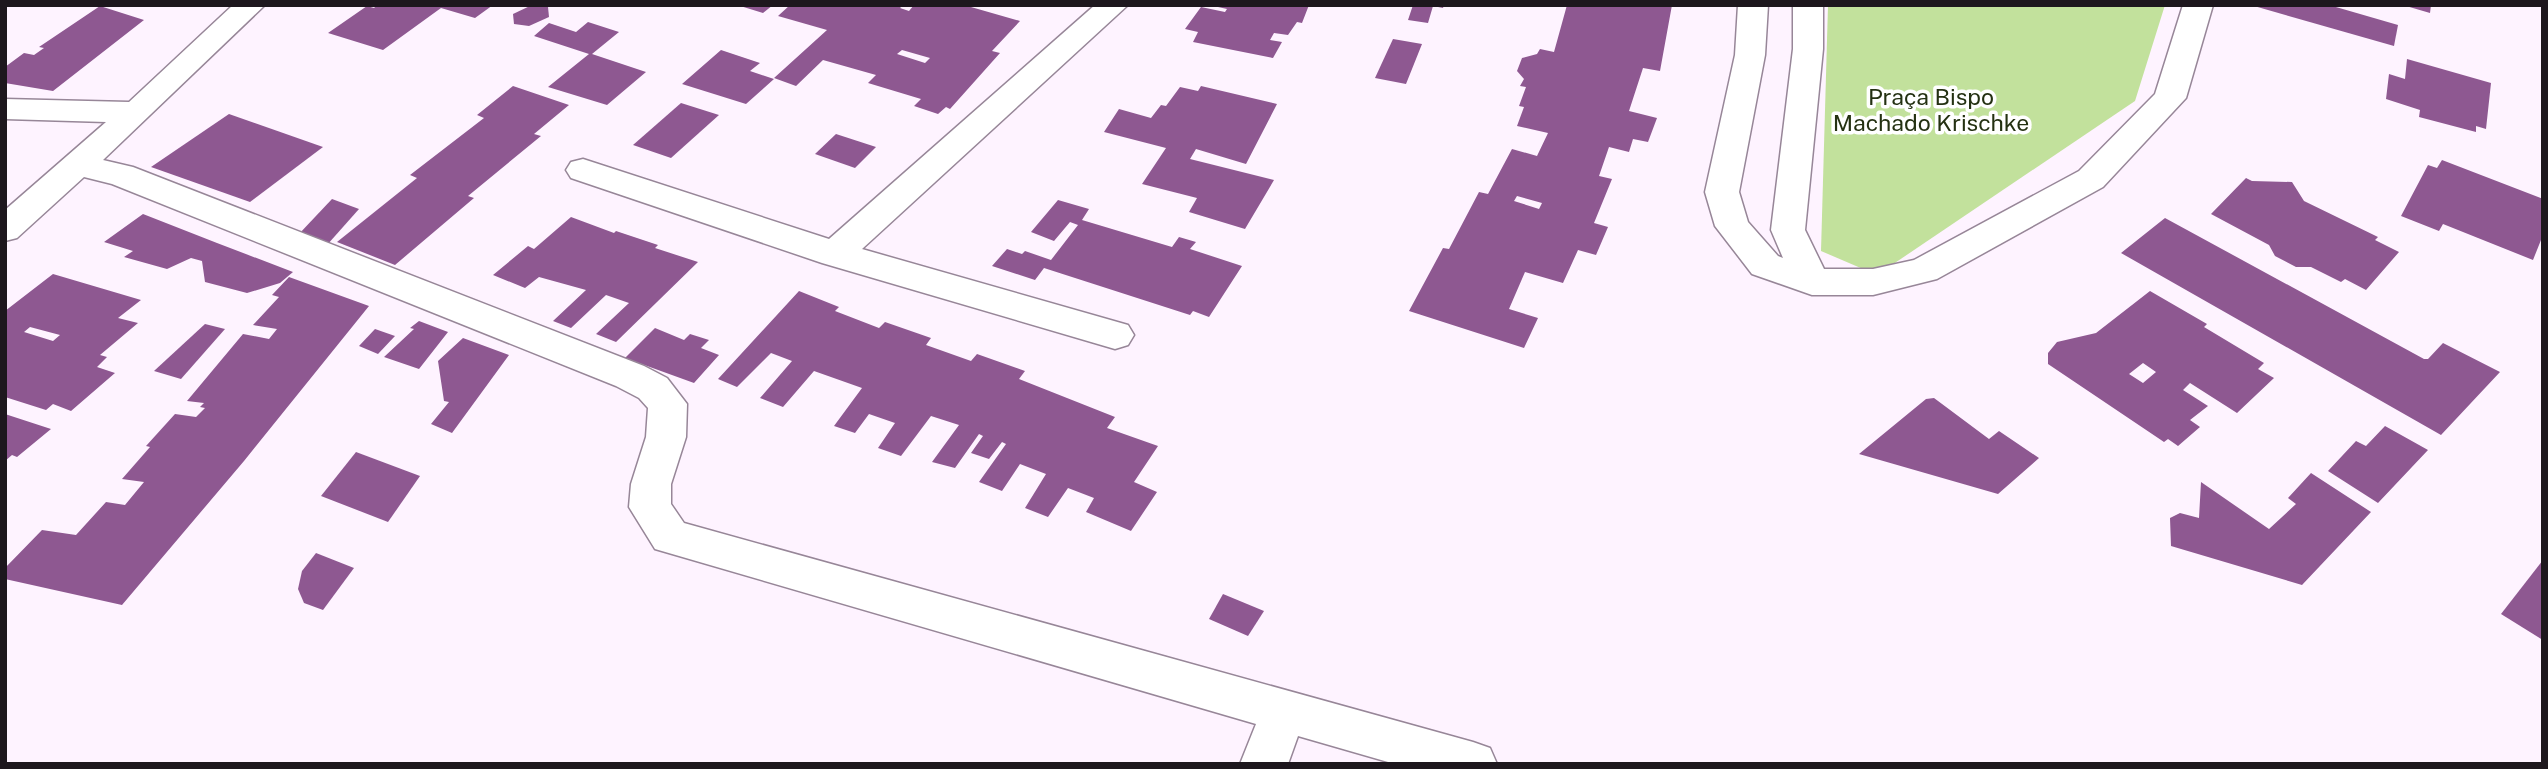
<svg xmlns="http://www.w3.org/2000/svg" width="2548" height="769" viewBox="0 0 2548 769" font-family="'Public Sans',sans-serif">
	<style>
		.green { fill: #c2e19c }
		.building { fill: #8e5891; fill-rule: evenodd }
		.lines { fill: none; stroke-linecap: round; stroke-linejoin: round }
		.minor-casing { stroke: #978698; stroke-width: 3 }
		.minor { fill: #fff; fill-rule: evenodd }
		.labels { text-anchor: middle; stroke-width: 7; stroke-linejoin: round; paint-order: stroke }
		.park-label { font-size: 23px; fill: #243112; stroke: #fff }
	</style>
	<rect width="100%" height="100%" fill="#fef3ff"/>
	<polygon class="green" points="1828,5 2165,5 2135,101 1877,275 1821,251"/>
	<g class="building">
		<polygon points="377,5 493,5 475,18 441,8 383,50 328,33 367,6 374,8"/>
		<polygon points="532,5 548,7 549,17 529,26 514,24 513,14"/>
		<polygon points="737,5 773,5 763,13"/>
		<path d="M790,5h113l-3,3 9,3 5,-6h50l56,16 -28,30 8,2 -50,56 -4,-2 -8,7 -24,-8 7,-7 -53,-16 8,-8 -53,-15 -27,26 -22,-8 53,-48 -49,-14zM902,50l28,8 -5,5 -28,-9z"/>
		<polygon points="1219,5 1309,5 1302,23 1297,22 1288,35 1274,33 1270,40 1282,42 1273,58 1193,42 1198,32 1185,29 1201,7 1225,12 1227,9 1218,7"/>
		<polygon points="1413,5 1444,5 1443,8 1433,6 1428,23 1408,20"/>
		<path d="M1567,5h105l-12,66 -17,-3 -14,43 28,7 -9,24 -15,-3 -4,13 -20,-5 -10,29 13,3 -18,44 14,4 -12,28 -18,-5 -15,33 -38,-11 -16,37 29,9 -14,30 -115,-37 34,-63 6,1 30,-57 9,2 24,-45 25,7 11,-23 -31,-7 7,-19 -5,-1 7,-19 -6,-1 4,-7 -7,-8 5,-13 15,-4 3,-5 14,3zM1517,196l25,7 -3,6 -25,-8z"/>
		<polygon points="2329,5 2398,25 2394,46 2254,6"/>
		<polygon points="2406,5 2431,5 2430,13 2406,6"/>
		<polygon points="100,6 144,20 53,91 5,83 5,67 24,53 34,55 44,48 39,47"/>
		<polygon points="588,22 619,32 592,54 646,72 607,105 548,87 589,54 534,36 549,23 576,32"/>
		<polygon points="1393,39 1422,44 1406,84 1375,78"/>
		<polygon points="721,50 760,63 750,71 774,79 746,104 682,84"/>
		<polygon points="2407,59 2491,83 2486,129 2476,126 2476,132 2419,117 2420,110 2386,99 2389,74 2405,79"/>
		<polygon points="513,86 569,105 534,134 541,136 468,196 474,198 395,265 337,242 417,178 410,175 484,118 477,115"/>
		<polygon points="1201,86 1277,104 1246,164 1196,149 1190,159 1274,180 1245,229 1189,212 1197,198 1142,184 1166,148 1104,132 1119,109 1151,118 1161,105 1166,106 1180,87 1198,91"/>
		<polygon points="681,103 719,115 671,158 633,145"/>
		<polygon points="229,114 323,147 250,202 151,167"/>
		<polygon points="836,134 876,147 855,168 815,154"/>
		<polygon points="2442,160 2543,199 2543,235 2533,260 2443,224 2439,231 2401,216 2428,165 2437,168"/>
		<polygon points="2246,178 2252,181 2292,182 2304,201 2378,237 2375,240 2399,252 2366,290 2345,279 2341,282 2311,267 2296,267 2275,256 2269,245 2211,214"/>
		<polygon points="332,199 359,209 327,245 298,235"/>
		<polygon points="1058,200 1089,209 1082,220 1172,247 1179,237 1196,242 1190,249 1242,266 1209,317 1193,311 1190,315 1044,268 1035,280 992,266 1007,249 1022,254 1025,251 1051,260 1078,225 1070,222 1054,241 1031,232"/>
		<polygon points="143,214 217,243 293,272 280,283 247,293 205,282 202,261 191,258 167,269 124,257 133,251 104,242"/>
		<polygon points="571,217 614,233 616,231 658,245 655,248 698,262 616,342 596,334 629,303 606,295 571,328 553,321 586,290 539,277 525,288 493,275 528,246 534,249"/>
		<polygon points="2165,218 2424,359 2428,359 2443,343 2500,372 2441,435 2121,253"/>
		<path d="M53,274l88,26 -23,18 20,5 -38,32 7,2 -10,10 18,6 -44,38 -18,-7 -7,6 -41,-13v-86zM30,327l30,8 -7,6 -29,-9z"/>
		<polygon points="289,277 369,306 244,461 122,605 5,579 5,568 42,530 76,535 106,502 125,505 144,482 122,479 150,447 146,446 175,414 196,417 205,408 200,407 204,403 187,401 243,334 269,339 277,329 253,325 279,297 272,295"/>
		<polygon points="799,291 839,307 835,311 879,328 885,322 931,338 926,345 971,361 977,354 1025,371 1019,379 1115,417 1107,428 1158,446 1134,482 1157,492 1131,531 1086,512 1094,498 1068,488 1048,517 1025,508 1046,474 1020,464 1002,491 979,482 1006,444 1002,442 989,459 971,453 983,436 979,434 955,468 932,462 959,425 931,416 901,456 878,448 895,423 869,414 855,433 834,426 862,388 814,371 783,407 760,398 792,361 771,353 737,387 718,379"/>
		<path d="M2150,291l57,33 -3,3 60,36 -6,6 16,9 -37,35 -47,-30 -7,7 25,16 -18,14 10,7 -22,19 -10,-7 -4,3 -116,-78v-11l9,-11 39,-9zM2143,363l13,9 -13,11 -14,-9z"/>
		<polygon points="419,321 448,332 419,369 384,357 414,329 410,328"/>
		<polygon points="205,324 225,329 181,379 154,371"/>
		<polygon points="655,328 684,340 690,334 709,340 701,348 719,355 694,383 625,358"/>
		<polygon points="375,329 395,336 378,354 359,346"/>
		<polygon points="463,338 509,355 452,433 431,424 449,402 444,401 438,361"/>
		<polygon points="1934,398 1989,439 1999,431 2039,458 1998,494 1859,454 1926,399"/>
		<polygon points="5,414 51,429 17,457 12,455 5,461"/>
		<polygon points="2385,426 2428,450 2378,503 2328,471 2356,441 2366,446"/>
		<polygon points="356,452 420,476 388,522 321,496"/>
		<polygon points="2311,473 2371,512 2302,585 2171,546 2170,518 2180,513 2199,518 2201,482 2269,529 2296,504 2288,498"/>
		<polygon points="316,553 354,568 323,610 304,603 298,589 302,571"/>
		<polygon points="2543,560 2543,640 2501,614"/>
		<polygon points="1223,594 1264,611 1248,636 1209,619"/>
	</g>
	<g class="lines">
		<g class="minor-casing">
			<g id="minor">
				<polygon points="233,5 265,5 103,160 133,167 644,366 667,378 687,404 686,437 671,484 671,504 684,523 1473,742 1490,748 1497,764 1395,764 1298,736 1288,764 1240,764 1256,724 655,549 629,507 631,484 646,437 648,408 639,398 616,386 112,184 84,177 17,238 5,241 5,210 106,122 5,119 5,99 129,102"/>
				<polygon points="1095,5 1128,5 862,249 1128,325 1134,335 1128,345 1115,349 822,263 571,178 566,170 571,162 583,159 829,239"/>
				<polygon points="1738,5 1768,5 1765,55 1739,192 1748,222 1778,256 1783,258 1771,230 1793,49 1793,5 1823,5 1823,49 1805,230 1824,269 1873,269 1914,260 2079,171 2155,94 2183,5 2213,5 2186,98 2103,187 1937,279 1873,295 1812,295 1752,274 1715,226 1705,192 1735,55"/>
			</g>
		</g>
		<use href="#minor" class="minor"/>
	</g>
	<g class="labels">
		<g class="park-label">
			<text x="1931" y="105">Praça Bispo<tspan x="1931" dy="26">Machado Krischke</tspan></text>
		</g>
	</g>
	<rect width="2548" height="769" fill="none" stroke="#1d171d" stroke-width="14"/>
</svg>
